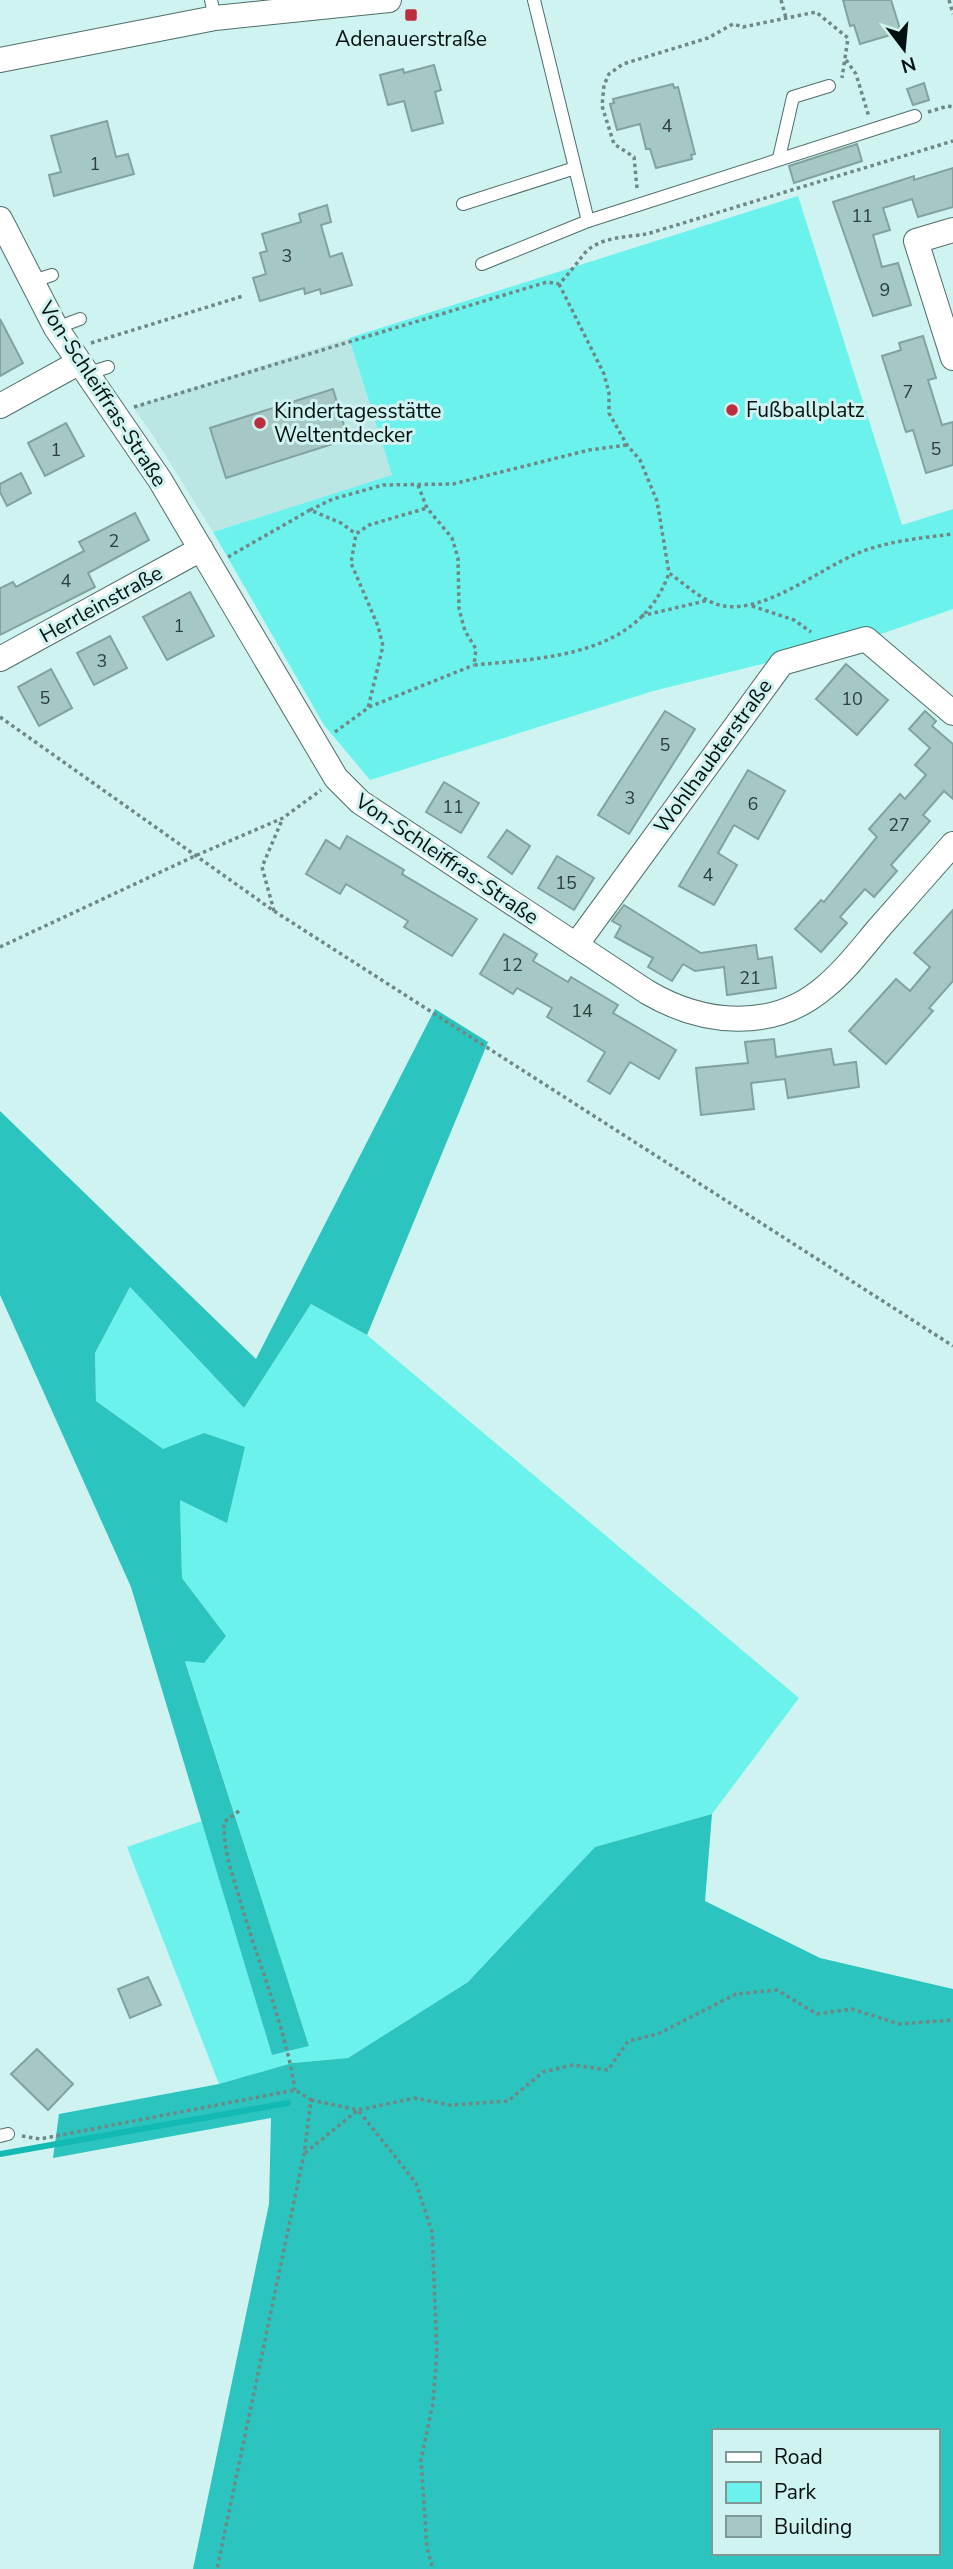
<svg xmlns="http://www.w3.org/2000/svg" width="953" height="2569" viewBox="0 0 953 2569" font-family="'Nunito Sans',sans-serif">
	<style>
		.built { fill: #bae7e4 }
		.green { fill: #6bf2ec }
		.forest { fill: #2bc4bf; fill-rule: evenodd }
		.lines { fill: none; stroke-linecap: round; stroke-linejoin: round }
		.stream { stroke: #13bab4; stroke-width: 6 }
		.building { fill: #a5c8c5; stroke: #81a2a0; stroke-width: 2 }
		.lane-casing { stroke: #4e6e6c; stroke-width: 14 }
		.street-casing { stroke: #4e6e6c; stroke-width: 26 }
		.path { stroke: #6f8886; stroke-width: 3.5; stroke-dasharray: 3.5 3.5; stroke-linecap: butt }
		.lane { stroke: #fff; stroke-width: 12 }
		.street { stroke: #fff; stroke-width: 24 }
		.poi-dot { fill: #be2d3e; stroke: #cff3f0; stroke-width: 2.5 }
		.labels { text-anchor: middle; stroke-width: 6; stroke-linejoin: round; paint-order: stroke }
		.number-label { font-size: 18px; fill: #2c3e3c }
		.poi-label { font-size: 21px; fill: #04100f; stroke: #cff3f0; text-anchor: start }
		.street-label { font-size: 21px; fill: #04100f; stroke: #cff3f0 }
	</style>
	<rect width="100%" height="100%" fill="#cff3f0"/>
	<polygon class="built" points="349,338 392,475 213,532 156,440 133,407"/>
	<g class="green">
		<polygon points="798,196 902,525 953,509 953,609 875,636 653,691 370,780 324,725 213,532 392,475 349,338"/>
		<polygon points="130,1287 244,1408 311,1304 367,1335 799,1698 712,1814 595,1847 468,1982 348,2058 292,2063 219,2084 127,1847 202,1821 272,2055 309,2046 185,1660 226,1636 182,1578 180,1499 204,1433 164,1450 96,1401 95,1353"/>
	</g>
	<g class="forest">
		<polygon points="435,1009 488,1042 367,1335 311,1304 244,1408 130,1287 95,1353 96,1401 163,1449 204,1433 245,1447 227,1523 180,1500 182,1578 226,1636 204,1663 185,1661 309,2046 272,2055 131,1587 0,1295 0,1111 256,1359"/>
		<path d="M712,1814l-7,87 115,57 133,31v580h-760l76,-365 2,-86 -218,40 6,-44 160,-30 73,-21 56,-5 120,-76 127,-135zM713,2431h224v122h-224z"/>
	</g>
	<g class="lines">
		<polyline class="stream" points="0,2154 288,2103"/>
	</g>
	<g class="building">
		<polygon points="843,0 891,0 900,29 896,30 897,33 860,44 854,25 850,26"/>
		<polygon points="434,65 441,90 435,92 443,123 412,131 404,101 388,105 380,75 403,69 404,73"/>
		<polygon points="924,83 929,100 913,105 907,89"/>
		<polygon points="673,84 674,88 678,87 695,154 691,155 692,159 656,168 650,149 646,149 640,124 617,130 610,104 614,103 613,99"/>
		<polygon points="107,121 116,157 128,154 134,174 54,196 49,175 61,172 51,136"/>
		<polygon points="857,144 862,161 794,183 789,166"/>
		<polygon points="953,168 953,207 918,217 912,199 883,208 890,230 873,235 882,267 898,263 911,305 873,316 833,202 914,176 914,180"/>
		<polygon points="327,205 331,222 321,225 330,257 342,253 352,285 321,294 320,289 305,294 304,288 260,301 253,278 266,274 260,253 267,251 262,234 301,222 299,214"/>
		<polygon points="0,319 23,363 0,376"/>
		<polygon points="923,336 936,378 928,380 942,425 953,422 953,465 926,473 913,430 906,432 882,356 901,350 899,343"/>
		<polygon points="333,389 348,439 226,478 210,428"/>
		<polygon points="66,423 84,456 45,476 28,443"/>
		<polygon points="21,473 31,493 7,506 0,492 0,484"/>
		<polygon points="135,513 149,540 88,573 95,587 0,635 0,588 13,582 16,587 84,551 79,542"/>
		<polygon points="190,592 214,636 167,660 143,617"/>
		<polygon points="110,636 127,668 94,685 77,653"/>
		<polygon points="846,664 888,700 857,735 816,699"/>
		<polygon points="51,669 72,708 39,726 18,687"/>
		<polygon points="665,711 695,729 629,834 598,815"/>
		<polygon points="925,711 936,721 932,726 953,744 953,799 944,791 923,815 930,821 891,865 897,871 874,897 865,889 840,917 847,923 821,952 795,929 821,900 824,902 877,837 869,829 900,794 905,799 926,775 915,765 930,748 909,729"/>
		<polygon points="748,770 785,791 758,839 734,825 718,853 737,865 714,905 679,886"/>
		<polygon points="444,782 479,803 461,833 426,812"/>
		<polygon points="507,830 530,846 512,874 488,857"/>
		<polygon points="347,836 404,870 402,874 477,919 452,956 404,927 408,921 346,884 340,894 306,874 326,840 340,849"/>
		<polygon points="557,856 594,878 574,910 538,888"/>
		<polygon points="624,905 701,953 756,945 758,959 772,957 776,988 727,995 724,967 695,971 683,964 672,981 648,967 653,958 615,937 621,926 612,921"/>
		<polygon points="953,910 953,981 929,1008 933,1011 886,1064 849,1031 896,979 910,991 930,967 914,953"/>
		<polygon points="504,934 537,954 533,961 568,982 571,977 618,1005 613,1013 676,1050 659,1079 630,1062 610,1094 588,1081 605,1052 547,1017 552,1008 517,988 513,994 480,974"/>
		<polygon points="774,1039 776,1057 831,1049 834,1065 856,1062 859,1087 788,1098 785,1079 751,1083 754,1109 701,1115 696,1068 748,1063 745,1042"/>
		<polygon points="148,1977 161,2005 130,2018 118,1989"/>
		<polygon points="37,2049 73,2084 48,2110 11,2074"/>
	</g>
	<g class="lines">
		<g class="lane-casing">
			<g id="lane">
				<polyline points="211,0 215,18"/>
				<polyline points="534,0 588,221"/>
				<polyline points="779,158 793,97 829,86"/>
				<polyline points="463,204 575,168"/>
				<polyline points="482,264 588,221 915,116"/>
				<polyline points="30,282 52,275"/>
				<polyline points="56,328 80,319"/>
				<polyline points="86,374 108,367"/>
				<polyline points="0,2136 8,2134"/>
			</g>
		</g>
		<g class="street-casing">
			<g id="street">
				<polyline points="0,60 215,18 389,0"/>
				<path d="M0,219l56,109 104,152 176,298 24,24 287,190c56,33 126,40 178,-5 21,-17 37,-39 54,-59 25,-28 49,-56 74,-84"/>
				<polyline points="953,230 916,241 953,358"/>
				<polyline points="0,406 78,363"/>
				<polyline points="0,659 201,549"/>
				<polyline points="576,945 782,663 866,639 953,713"/>
			</g>
		</g>
		<g class="path">
			<polyline points="781,0 786,18"/>
			<polyline points="949,0 953,14"/>
			<polyline points="846,60 856,74 869,117"/>
			<polyline points="928,112 948,106 953,107"/>
			<polyline points="637,188 634,157 614,144 602,106 604,85 609,74 623,64 708,38 733,24 743,27 816,12 848,38 842,78"/>
			<path d="M559,284l45,90 5,19v20l18,32 13,15 17,41 12,72c16,11 35,30 55,33 41,7 96,-37 134,-53 30,-12 63,-15 95,-19"/>
			<polyline points="91,343 243,296"/>
			<path d="M134,407l413,-125 12,2c10,-10 17,-20 25,-30 14,-17 43,-17 63,-20l306,-93"/>
			<path d="M418,485l9,23 25,30 6,20 1,51 6,22 11,18 -2,16c73,-7 166,-9 195,-92"/>
			<polyline points="310,510 333,499 383,485 453,484 589,450 627,445"/>
			<polyline points="228,557 310,510 341,523 356,534"/>
			<polyline points="752,606 794,620 811,632"/>
			<polyline points="641,616 709,600"/>
			<polyline points="369,707 474,665"/>
			<polyline points="0,717 274,911 953,1346"/>
			<polyline points="335,732 368,708 383,646 378,626 351,563 356,534 369,525 427,508"/>
			<polyline points="274,911 262,867 282,820"/>
			<polyline points="0,947 197,855 283,818 321,790"/>
			<path d="M239,1811l-15,11c-1,27 8,51 16,78 18,63 45,125 55,190"/>
			<polyline points="311,2100 358,2110 415,2098 450,2105 508,2101 543,2072 573,2065 608,2070 628,2041 658,2034 736,1994 777,1990 817,2014 852,2009 899,2024 953,2020"/>
			<polyline points="22,2136 40,2139 295,2090 311,2100 304,2154 217,2569"/>
			<polyline points="305,2153 358,2110 416,2183 432,2232 437,2352 433,2403 421,2460 427,2548 433,2569"/>
		</g>
		<use href="#lane" class="lane"/>
		<use href="#street" class="street"/>
	</g>
	<g class="poi-dot">
		<rect x="404" y="8" width="14" height="14" rx="3.5"/>
		<circle cx="732" cy="410" r="7"/>
		<circle cx="260" cy="423" r="7"/>
	</g>
	<g class="labels">
		<g class="number-label">
			<text x="667" y="132">4</text>
			<text x="95" y="170">1</text>
			<text x="862" y="222">11</text>
			<text x="287" y="262">3</text>
			<text x="885" y="296">9</text>
			<text x="908" y="398">7</text>
			<text x="936" y="455">5</text>
			<text x="56" y="456">1</text>
			<text x="114" y="547">2</text>
			<text x="66" y="587">4</text>
			<text x="179" y="632">1</text>
			<text x="102" y="667">3</text>
			<text x="45" y="704">5</text>
			<text x="852" y="705">10</text>
			<text x="665" y="751">5</text>
			<text x="630" y="804">3</text>
			<text x="753" y="810">6</text>
			<text x="453" y="813">11</text>
			<text x="899" y="831">27</text>
			<text x="708" y="881">4</text>
			<text x="566" y="889">15</text>
			<text x="512" y="971">12</text>
			<text x="750" y="984">21</text>
			<text x="582" y="1017">14</text>
		</g>
		<g class="poi-label">
			<text x="411" y="46" text-anchor="middle">Adenauerstraße</text>
			<text x="746" y="417">Fußballplatz</text>
			<text x="274" y="418">Kindertagesstätte<tspan x="274" dy="24">Weltentdecker</tspan></text>
		</g>
		<g class="street-label">
			<text transform="translate(103 394) rotate(57)" y="7">Von-Schleiffras-Straße</text>
			<text transform="translate(101 604) rotate(-29)" y="7">Herrleinstraße</text>
			<text transform="translate(713 756) rotate(-54)" y="7">Wohlhaubterstraße</text>
			<text transform="translate(447 859) rotate(34)" y="7">Von-Schleiffras-Straße</text>
		</g>
	</g>
	<rect x="712" y="2429" width="228" height="126" fill="#cff3f0" stroke="#7e9896" stroke-width="2"/>
	<rect x="726" y="2452" width="35" height="10" fill="#ffffff" stroke="#7e9896" stroke-width="2"/>
	<text x="774" y="2464" font-size="21" fill="#04100f">Road</text>
	<rect x="726" y="2482" width="35" height="21" fill="#6bf2ec" stroke="#7e9896" stroke-width="2"/>
	<text x="774" y="2499" font-size="21" fill="#04100f">Park</text>
	<rect x="726" y="2516" width="35" height="21" fill="#a5c8c5" stroke="#7e9896" stroke-width="2"/>
	<text x="774" y="2534" font-size="21" fill="#04100f">Building</text>
	<g transform="translate(904 49) rotate(164)" stroke="#cff3f0" stroke-width="5" paint-order="stroke">
	<path d="M0-5L12 26L0 18L-12 26Z" fill="#04100f"/>
	<text y="-10" font-size="19" font-weight="bold" text-anchor="middle" fill="#04100f">N</text>
	</g>
</svg>
